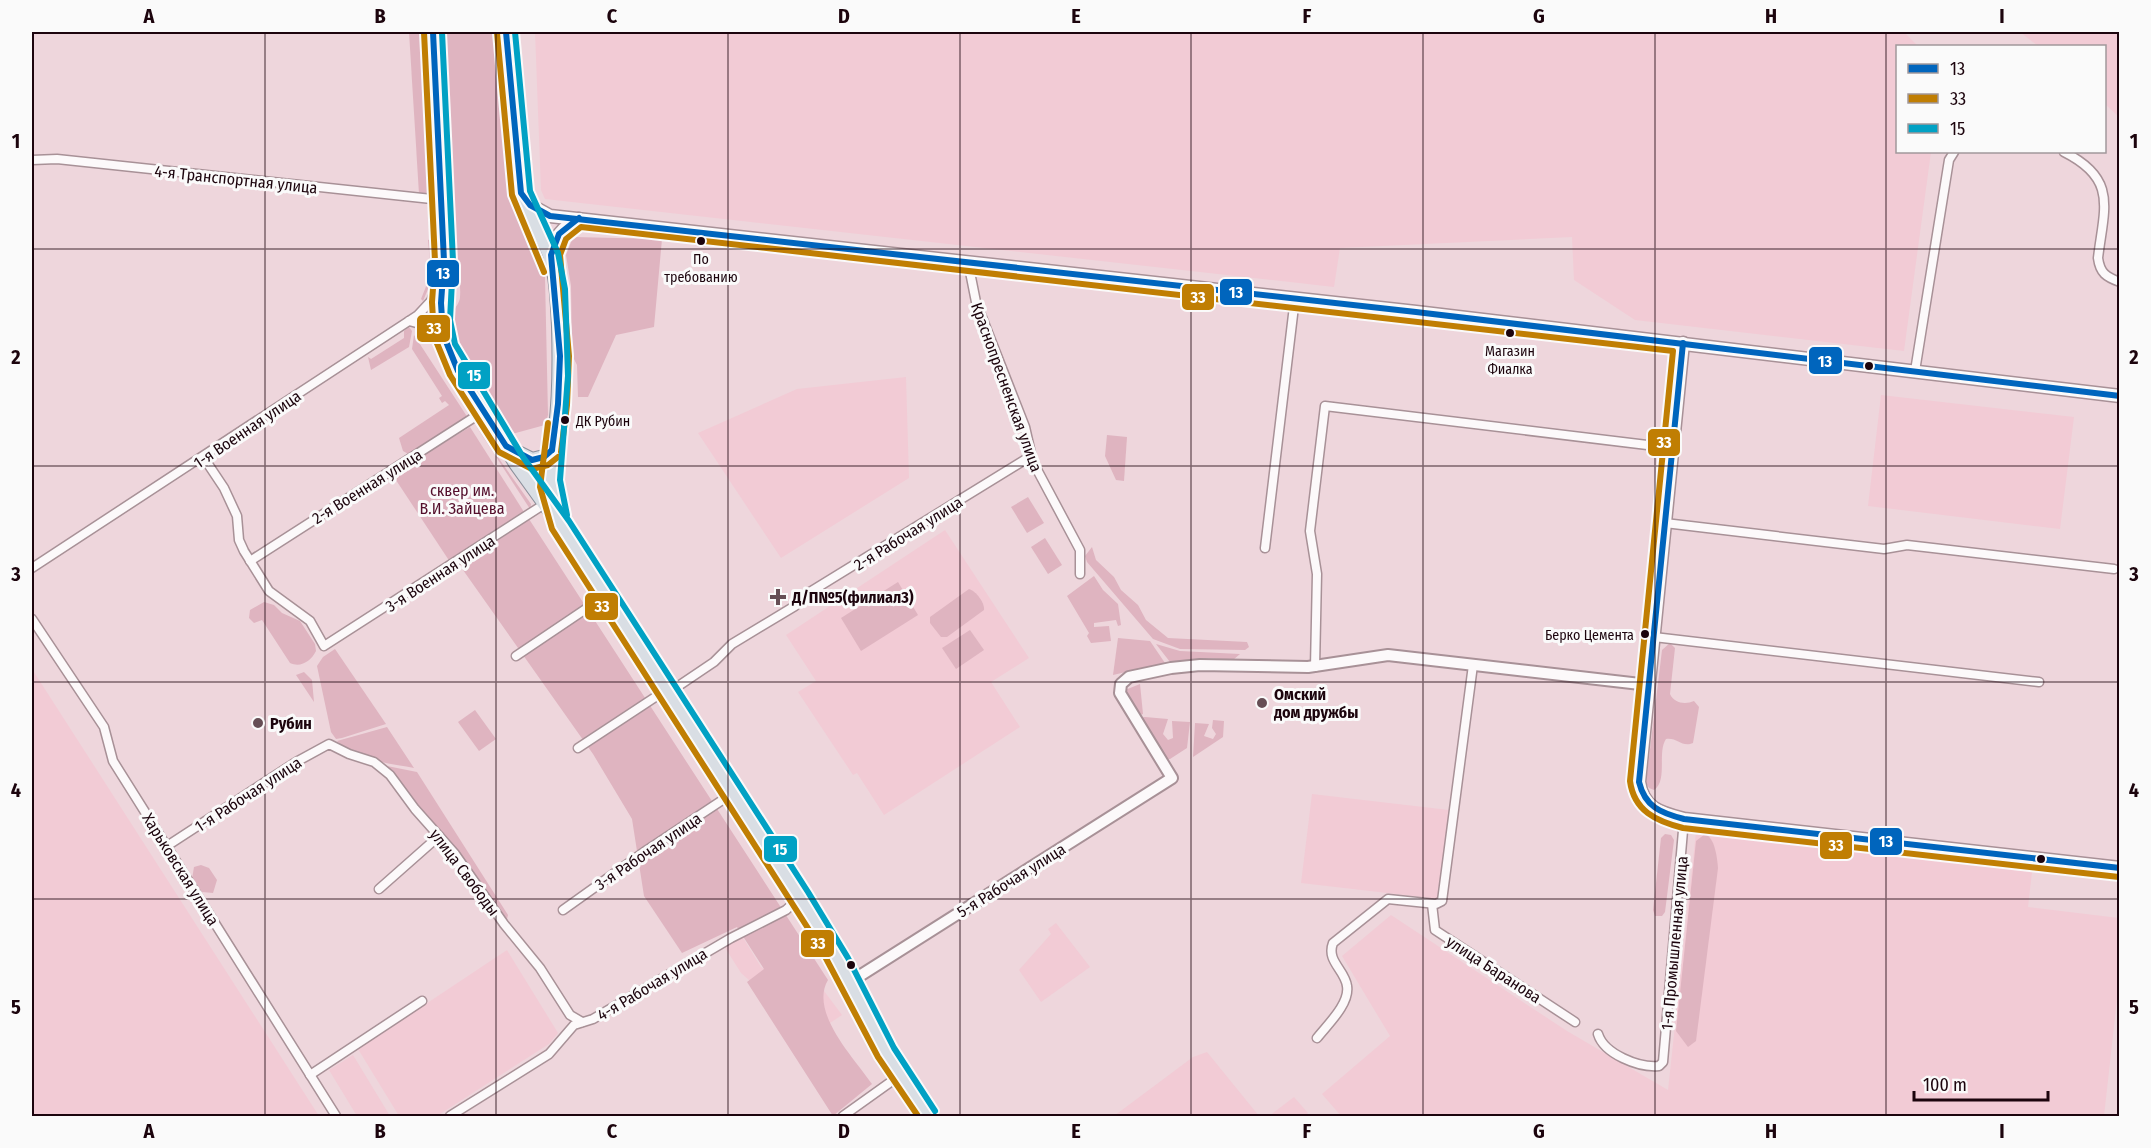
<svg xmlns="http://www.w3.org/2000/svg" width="2151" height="1148" viewBox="0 0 2151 1148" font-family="'Fira Sans Condensed',sans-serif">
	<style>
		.built { fill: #f2cbd5 }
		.green { fill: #dfb4c0 }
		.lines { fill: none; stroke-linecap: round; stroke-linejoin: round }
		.minor-casing { stroke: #a89197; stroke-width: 11 }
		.tertiary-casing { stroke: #a89197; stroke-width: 14 }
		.secondary-casing { stroke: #a89197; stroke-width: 15 }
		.primary-casing { stroke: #8c909b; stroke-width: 16 }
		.minor { stroke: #fcf9fa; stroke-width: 8 }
		.tertiary { stroke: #fcf9fa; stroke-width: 10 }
		.secondary { stroke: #fcf9fa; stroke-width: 12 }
		.primary { stroke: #d9dee4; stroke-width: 14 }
		.bus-1-casing { stroke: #fafafa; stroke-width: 10 }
		.bus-2-casing { stroke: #fafafa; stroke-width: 10 }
		.bus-3-casing { stroke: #fafafa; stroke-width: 10 }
		.bus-1 { stroke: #0065bd; stroke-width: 6 }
		.bus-2 { stroke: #c07e03; stroke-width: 6 }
		.bus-3 { stroke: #01a1c4; stroke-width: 6 }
		.grid { fill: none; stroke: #1c040d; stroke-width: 1.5; stroke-opacity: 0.55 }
		.bus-dot { fill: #1c040d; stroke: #fafafa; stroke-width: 2 }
		.poi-dot { fill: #664e55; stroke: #fafafa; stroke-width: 2 }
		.labels { text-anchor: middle; stroke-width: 6; stroke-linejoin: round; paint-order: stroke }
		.bus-label { font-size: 14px; fill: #1c040d; stroke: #fafafa }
		.street-label { font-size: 16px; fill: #1c040d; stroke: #fafafa }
		.park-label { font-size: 16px; fill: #540f2c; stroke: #fafafa }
		.poi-label { font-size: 16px; font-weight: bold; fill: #1c040d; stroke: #fafafa; text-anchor: start }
		.line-badge { stroke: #fafafa; stroke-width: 2 }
		.badge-label { font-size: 16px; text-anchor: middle; font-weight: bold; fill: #fff }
		.neatline { fill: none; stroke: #1c040d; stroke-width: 2 }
		.grid-label { font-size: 20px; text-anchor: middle; font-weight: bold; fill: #1c040d }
	</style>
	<rect width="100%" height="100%" fill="#eed6dc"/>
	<g class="built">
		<polygon points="535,32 1904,32 1918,46 1898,46 1898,152 1931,152 1904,351 1635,320 1574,280 1572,237 1340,248 1334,287 545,199 541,190"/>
		<polygon points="2020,32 2119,32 2119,117 2105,104 2104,46 2038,46"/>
		<polygon points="906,377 909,478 781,558 698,433 797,389"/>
		<polygon points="1881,395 2074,417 2060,529 1868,506"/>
		<polygon points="945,530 1029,658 991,682 1020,727 884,815 857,773 853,775 798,692 816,681 786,635"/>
		<polygon points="32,669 319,1116 32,1116"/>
		<polygon points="1312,794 1449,810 1439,899 1301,883"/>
		<polygon points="1696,832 2032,872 2028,907 2119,918 2119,981 2104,1116 1341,1116 1322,1094 1390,1036 1342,956 1391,915 1567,1031 1668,1090"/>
		<polygon points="1056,923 1090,967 1041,1002 1019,970 1051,934 1048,929"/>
		<polygon points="742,936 761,967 811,996 824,991 842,1015 827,1025 757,987 741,973 724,946"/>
		<polygon points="507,950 558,1033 549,1044 437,1116 399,1116 358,1049"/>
		<polygon points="1207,1052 1259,1116 1114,1116 1193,1057"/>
		<polygon points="353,1055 390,1116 357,1116 329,1070"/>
		<polygon points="1294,1097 1308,1113 1304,1116 1269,1116"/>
	</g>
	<g class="green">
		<polygon points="409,32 420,32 432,192 427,196 419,194"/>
		<path d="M437,32h59l6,76 13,96 24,45 6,28 3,138 -3,10 -33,9c-13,-17 -21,-37 -33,-55 -9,-12 -20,-24 -25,-38 -2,-8 -4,-20 -1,-28 1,-5 7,-10 7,-16 2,-25 -11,-46 -10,-72 0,-10 8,-19 -1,-29z"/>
		<polygon points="573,237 662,239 654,327 616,335 588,397 578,397 577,365 572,355 571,286 566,255"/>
		<path d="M432,239c6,26 2,37 -9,62l-2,-2 10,-25 -3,-34z"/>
		<polygon points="409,327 412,331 409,347 371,370 368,357 371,359 404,338 404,331"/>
		<polygon points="414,335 468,418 410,455 403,451 399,438 449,405 445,401 442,403 439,398 442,396 412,349"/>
		<polygon points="476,426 531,504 530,509"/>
		<polygon points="470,427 524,512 450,562 392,474"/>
		<polygon points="1107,435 1127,437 1124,481 1116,480 1105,456"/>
		<polygon points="1028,497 1044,523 1027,533 1011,507"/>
		<path d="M529,519l299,461c-19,32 26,78 44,104l-39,32 -86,-134 17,-13 -27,-42 -55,26 -38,-57 -12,-77 -39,-65 -130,-184 2,-7z"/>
		<polygon points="1045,538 1062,565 1048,574 1031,547"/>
		<polygon points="1092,547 1096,560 1114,577 1121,590 1138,605 1146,620 1168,638 1247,642 1249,647 1245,650 1180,649 1153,639 1087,562 1085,556"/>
		<polygon points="1094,576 1103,590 1118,604 1121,625 1118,626 1116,620 1094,623 1094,627 1109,626 1111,641 1091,643 1087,636 1089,633 1067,596"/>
		<polygon points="898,582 918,615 861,651 841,618"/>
		<path d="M969,589c7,2 16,14 15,21l-37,27h-6l-11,-14v-6z"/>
		<path d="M264,602l10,3 8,8 18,8 15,23 1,7c-5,10 -15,17 -26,12l-28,-43 -8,3 -5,-5 1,-8z"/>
		<polygon points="970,630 984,650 956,669 942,648"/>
		<polygon points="1118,638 1150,641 1165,663 1113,675"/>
		<path d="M1670,643l5,5 -5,46c4,9 15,11 24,7l5,6 -6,36c-11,5 -16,-6 -27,-4 -9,13 2,42 -12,51l-5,-2 -3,-5 16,-133z"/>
		<polygon points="1156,644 1180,651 1240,654 1233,660 1209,658 1170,662"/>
		<polygon points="335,649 386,724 342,738 336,739 331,732 317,666 323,657"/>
		<polygon points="304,672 312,680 314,702 296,675"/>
		<polygon points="1140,684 1143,714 1137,716 1125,690"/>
		<polygon points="475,710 496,739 479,751 458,722"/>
		<polygon points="1145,717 1168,719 1163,734 1168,740 1173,738 1172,721 1190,722 1187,748 1170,759 1165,759 1138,718"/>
		<polygon points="1213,720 1224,721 1223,737 1193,757 1195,723 1209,724 1204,736 1213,739 1216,734 1212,728"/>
		<path d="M387,727l27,41c-24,-5 -60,-7 -77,-27z"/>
		<polygon points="382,765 417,772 508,915 506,923"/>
		<polygon points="1665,834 1671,835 1674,840 1665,912 1662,916 1655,916 1653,910 1661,838"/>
		<path d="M1705,834c10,4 12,23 13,34l-22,173 -8,6 -12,-16 20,-190z"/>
		<polygon points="201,865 209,868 217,880 213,893 202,892 192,879 194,867"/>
	</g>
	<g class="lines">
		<g class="minor-casing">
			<g id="minor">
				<path d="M2064,152c54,27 40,56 34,106 2,15 8,19 22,24"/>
				<polyline points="32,160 57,159 441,200"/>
				<polyline points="968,262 976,302 1025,427 1033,462 1080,550 1080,574"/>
				<polyline points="409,321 424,325 444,345"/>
				<polyline points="1915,371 1949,160 1954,152"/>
				<polyline points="204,458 224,488 237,516 239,540 244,551 269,591 310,621 324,646 543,505"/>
				<polyline points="1665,523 1884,549 1907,545 2114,569"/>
				<polyline points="1265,548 1295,298"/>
				<polyline points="250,561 484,411"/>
				<polyline points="32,568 418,315 431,301 438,284"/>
				<polyline points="32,619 104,727 113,761 336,1116"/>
				<polyline points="1654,637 2039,682"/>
				<polyline points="516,656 605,596"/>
				<polyline points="1315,667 1317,574 1310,531 1325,406 1672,448"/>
				<polyline points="668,693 714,662 732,644 795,606 810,592 1031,456"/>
				<polyline points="578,748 666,690"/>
				<polyline points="167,846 296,762 329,744 349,754 374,762 390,775 415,809 455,854 504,924 540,968 570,1015 582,1022"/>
				<polyline points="379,889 439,836"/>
				<polyline points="1432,904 1435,930 1575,1022"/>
				<polyline points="563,910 647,850 733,793"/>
				<path d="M1598,1034c6,20 41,34 61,32l4,-4 21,-243"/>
				<path d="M1317,1038c10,-13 33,-34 30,-52 -2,-16 -21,-25 -14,-43l55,-44 48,5 6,-3 31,-236"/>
				<polyline points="310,1075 422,1001"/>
				<polyline points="450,1116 549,1054 574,1025 593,1019 731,938 786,910 800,897"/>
				<polyline points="843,1116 899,1076"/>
			</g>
		</g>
		<g class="tertiary-casing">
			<polyline id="tertiary" points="850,982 1172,778 1120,693 1121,684 1129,677 1171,668 1200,665 1308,667 1388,655 1649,685"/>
		</g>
		<g class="secondary-casing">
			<g id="secondary">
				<polyline points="524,197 530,205 550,216 1416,312 2120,396"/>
				<path d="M550,256c4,-18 12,-29 29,-37"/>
				<path d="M1683,343l-44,439c4,27 22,31 45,37l436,49"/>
			</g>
		</g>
		<g class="primary-casing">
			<g id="primary">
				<polyline points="433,32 444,261 441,321 446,347 515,462 561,526 800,897 840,962 886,1053 928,1116"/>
				<path d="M506,32l15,161c6,22 21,40 29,62 7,21 8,50 9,72 1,33 1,68 -3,101 -4,38 -11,50 2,89"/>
				<polyline points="510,449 532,460 544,457 552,450"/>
			</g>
		</g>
		<use href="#minor" class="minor"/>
		<use href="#tertiary" class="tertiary"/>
		<use href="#secondary" class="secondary"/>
		<use href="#primary" class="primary"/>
		<g class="bus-1-casing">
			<g id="bus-1">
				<polyline points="433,32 444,261 441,303 443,334 458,371 506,446 532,460 544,457 552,450"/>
				<polyline points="506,32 521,193 530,205 550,216 1416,312 2120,396"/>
				<path d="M1683,343l-44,439c6,25 22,31 45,37l436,49"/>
				<polyline points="552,450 558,404 560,356 551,255 559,234 579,218"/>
			</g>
		</g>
		<g class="bus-2-casing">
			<g id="bus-2">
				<polyline points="424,32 435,261 432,302 434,336 450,375 499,452 532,469 548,465 558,457"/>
				<polyline points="497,33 512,195 544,272"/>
				<polyline points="548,423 540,487 552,529 820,947 878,1057 918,1116"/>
				<path d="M561,452l6,-47 2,-49 -9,-101 6,-16 15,-12 1092,124 -43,430c4,30 26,40 53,47l436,49"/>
			</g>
		</g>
		<g class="bus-3-casing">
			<g id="bus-3">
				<polyline points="442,32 453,261 450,320 455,344 523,457 569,521 808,892 848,958 894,1048 935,1111"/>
				<polyline points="515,32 530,191 558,253 565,289 568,376 560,480 567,515"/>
			</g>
		</g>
		<use href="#bus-1" class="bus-1"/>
		<use href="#bus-2" class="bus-2"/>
		<use href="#bus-3" class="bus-3"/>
	</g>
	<path class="grid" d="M265,32v1084M496,32v1084M728,32v1084M960,32v1084M1191,32v1084M1423,32v1084M1655,32v1084M1886,32v1084M32,249h2088M32,466h2088M32,682h2088M32,899h2088"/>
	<g class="bus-dot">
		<circle cx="701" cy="241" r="5"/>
		<circle cx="1510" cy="333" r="5"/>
		<circle cx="1869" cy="366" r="5"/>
		<circle cx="565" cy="420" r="5"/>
		<circle cx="1645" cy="634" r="5"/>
		<circle cx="2041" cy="859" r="5"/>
		<circle cx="851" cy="965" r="5"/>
	</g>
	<g class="poi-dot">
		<path d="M775 588h6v6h6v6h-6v6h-6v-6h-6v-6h6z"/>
		<circle cx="1262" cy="703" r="6"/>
		<circle cx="258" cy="723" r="6"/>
	</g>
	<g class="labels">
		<g class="bus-label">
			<text x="701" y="264">По<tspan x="701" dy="18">требованию</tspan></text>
			<text x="1510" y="356">Магазин<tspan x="1510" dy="18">Фиалка</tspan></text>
			<text x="576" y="426" text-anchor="start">ДК Рубин</text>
			<text x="1634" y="640" text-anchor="end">Берко Цемента</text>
		</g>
		<g class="street-label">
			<text transform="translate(236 179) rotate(6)" y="6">4-я Транспортная улица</text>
			<text transform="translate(1007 387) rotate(70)" y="6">Краснопресненская улица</text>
			<text transform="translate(247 429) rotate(-34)" y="6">1-я Военная улица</text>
			<text transform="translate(367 486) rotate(-32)" y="6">2-я Военная улица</text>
			<text transform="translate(908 533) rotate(-32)" y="6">2-я Рабочая улица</text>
			<text transform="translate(440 573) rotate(-33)" y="6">3-я Военная улица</text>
			<text transform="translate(248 794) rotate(-33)" y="6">1-я Рабочая улица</text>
			<text transform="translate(648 851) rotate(-34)" y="6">3-я Рабочая улица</text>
			<text transform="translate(181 869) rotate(58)" y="6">Харьковская улица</text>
			<text transform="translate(465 872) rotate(53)" y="6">улица Свободы</text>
			<text transform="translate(1011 880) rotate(-32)" y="6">5-я Рабочая улица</text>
			<text transform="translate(1674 943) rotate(-85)" y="6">1-я Промышленная улица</text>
			<text transform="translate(1494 969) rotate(33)" y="6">улица Баранова</text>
			<text transform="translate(652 984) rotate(-31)" y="6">4-я Рабочая улица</text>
		</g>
		<g class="park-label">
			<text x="462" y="496">сквер им.<tspan x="462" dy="18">В.И. Зайцева</tspan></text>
		</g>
		<g class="poi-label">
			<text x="792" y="603">Д/П№5(филиал3)</text>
			<text x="1274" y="700">Омский<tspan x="1274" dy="18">дом дружбы</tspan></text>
			<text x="270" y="729">Рубин</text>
		</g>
	</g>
	<g class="line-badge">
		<rect x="426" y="259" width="34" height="29" rx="6" fill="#0065bd"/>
		<rect x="1219" y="278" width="34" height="28" rx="6" fill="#0065bd"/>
		<rect x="1181" y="283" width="34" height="28" rx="6" fill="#c07e03"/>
		<rect x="416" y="314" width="35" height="29" rx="6" fill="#c07e03"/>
		<rect x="1808" y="346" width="35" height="29" rx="6" fill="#0065bd"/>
		<rect x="457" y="361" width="34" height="29" rx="6" fill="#01a1c4"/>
		<rect x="1647" y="428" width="34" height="29" rx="6" fill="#c07e03"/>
		<rect x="584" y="592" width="35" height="29" rx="6" fill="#c07e03"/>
		<rect x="1869" y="827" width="34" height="29" rx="6" fill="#0065bd"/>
		<rect x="1819" y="831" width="34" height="29" rx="6" fill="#c07e03"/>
		<rect x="763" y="835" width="35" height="28" rx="6" fill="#01a1c4"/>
		<rect x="800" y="929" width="35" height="29" rx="6" fill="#c07e03"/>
	</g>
	<g class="badge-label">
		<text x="443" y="279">13</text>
		<text x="1236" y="298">13</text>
		<text x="1198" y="303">33</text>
		<text x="434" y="334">33</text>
		<text x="1825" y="367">13</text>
		<text x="474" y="381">15</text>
		<text x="1664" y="448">33</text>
		<text x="602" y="612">33</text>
		<text x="1886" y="847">13</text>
		<text x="1836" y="851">33</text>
		<text x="780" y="855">15</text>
		<text x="818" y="949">33</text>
	</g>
	<rect width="2151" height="1148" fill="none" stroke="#fafafa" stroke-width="66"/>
	<rect x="1896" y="45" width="210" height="108" fill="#fafafa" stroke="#a1989b" stroke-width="1.5"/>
	<rect x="1908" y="64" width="30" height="9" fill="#0065bd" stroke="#a1989b" stroke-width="1.5"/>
	<text x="1950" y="75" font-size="18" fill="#1c040d">13</text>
	<rect x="1908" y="94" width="30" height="9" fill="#c07e03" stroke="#a1989b" stroke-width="1.5"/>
	<text x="1950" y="105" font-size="18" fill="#1c040d">33</text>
	<rect x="1908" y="124" width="30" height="9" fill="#01a1c4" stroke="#a1989b" stroke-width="1.5"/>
	<text x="1950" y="135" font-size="18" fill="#1c040d">15</text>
	<path d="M1914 1091v9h134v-9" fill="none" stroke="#1c040d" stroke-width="3"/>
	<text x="1923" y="1091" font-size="18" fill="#1c040d" stroke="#fafafa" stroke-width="4.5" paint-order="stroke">100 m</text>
	<rect x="33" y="33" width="2085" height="1082" class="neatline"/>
	<g class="grid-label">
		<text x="149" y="23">A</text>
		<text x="380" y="23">B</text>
		<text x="612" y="23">C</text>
		<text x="844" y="23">D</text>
		<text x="1076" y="23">E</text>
		<text x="1307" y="23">F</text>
		<text x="1539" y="23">G</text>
		<text x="1771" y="23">H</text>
		<text x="2002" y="23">I</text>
		<text x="16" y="148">1</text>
		<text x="2134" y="148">1</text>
		<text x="16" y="364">2</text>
		<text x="2134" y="364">2</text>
		<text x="16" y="581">3</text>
		<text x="2134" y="581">3</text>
		<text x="16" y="797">4</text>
		<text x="2134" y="797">4</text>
		<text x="16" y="1014">5</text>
		<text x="2134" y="1014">5</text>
		<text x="149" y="1138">A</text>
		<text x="380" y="1138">B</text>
		<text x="612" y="1138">C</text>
		<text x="844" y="1138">D</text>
		<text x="1076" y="1138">E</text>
		<text x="1307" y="1138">F</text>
		<text x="1539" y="1138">G</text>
		<text x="1771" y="1138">H</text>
		<text x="2002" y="1138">I</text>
	</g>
</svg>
